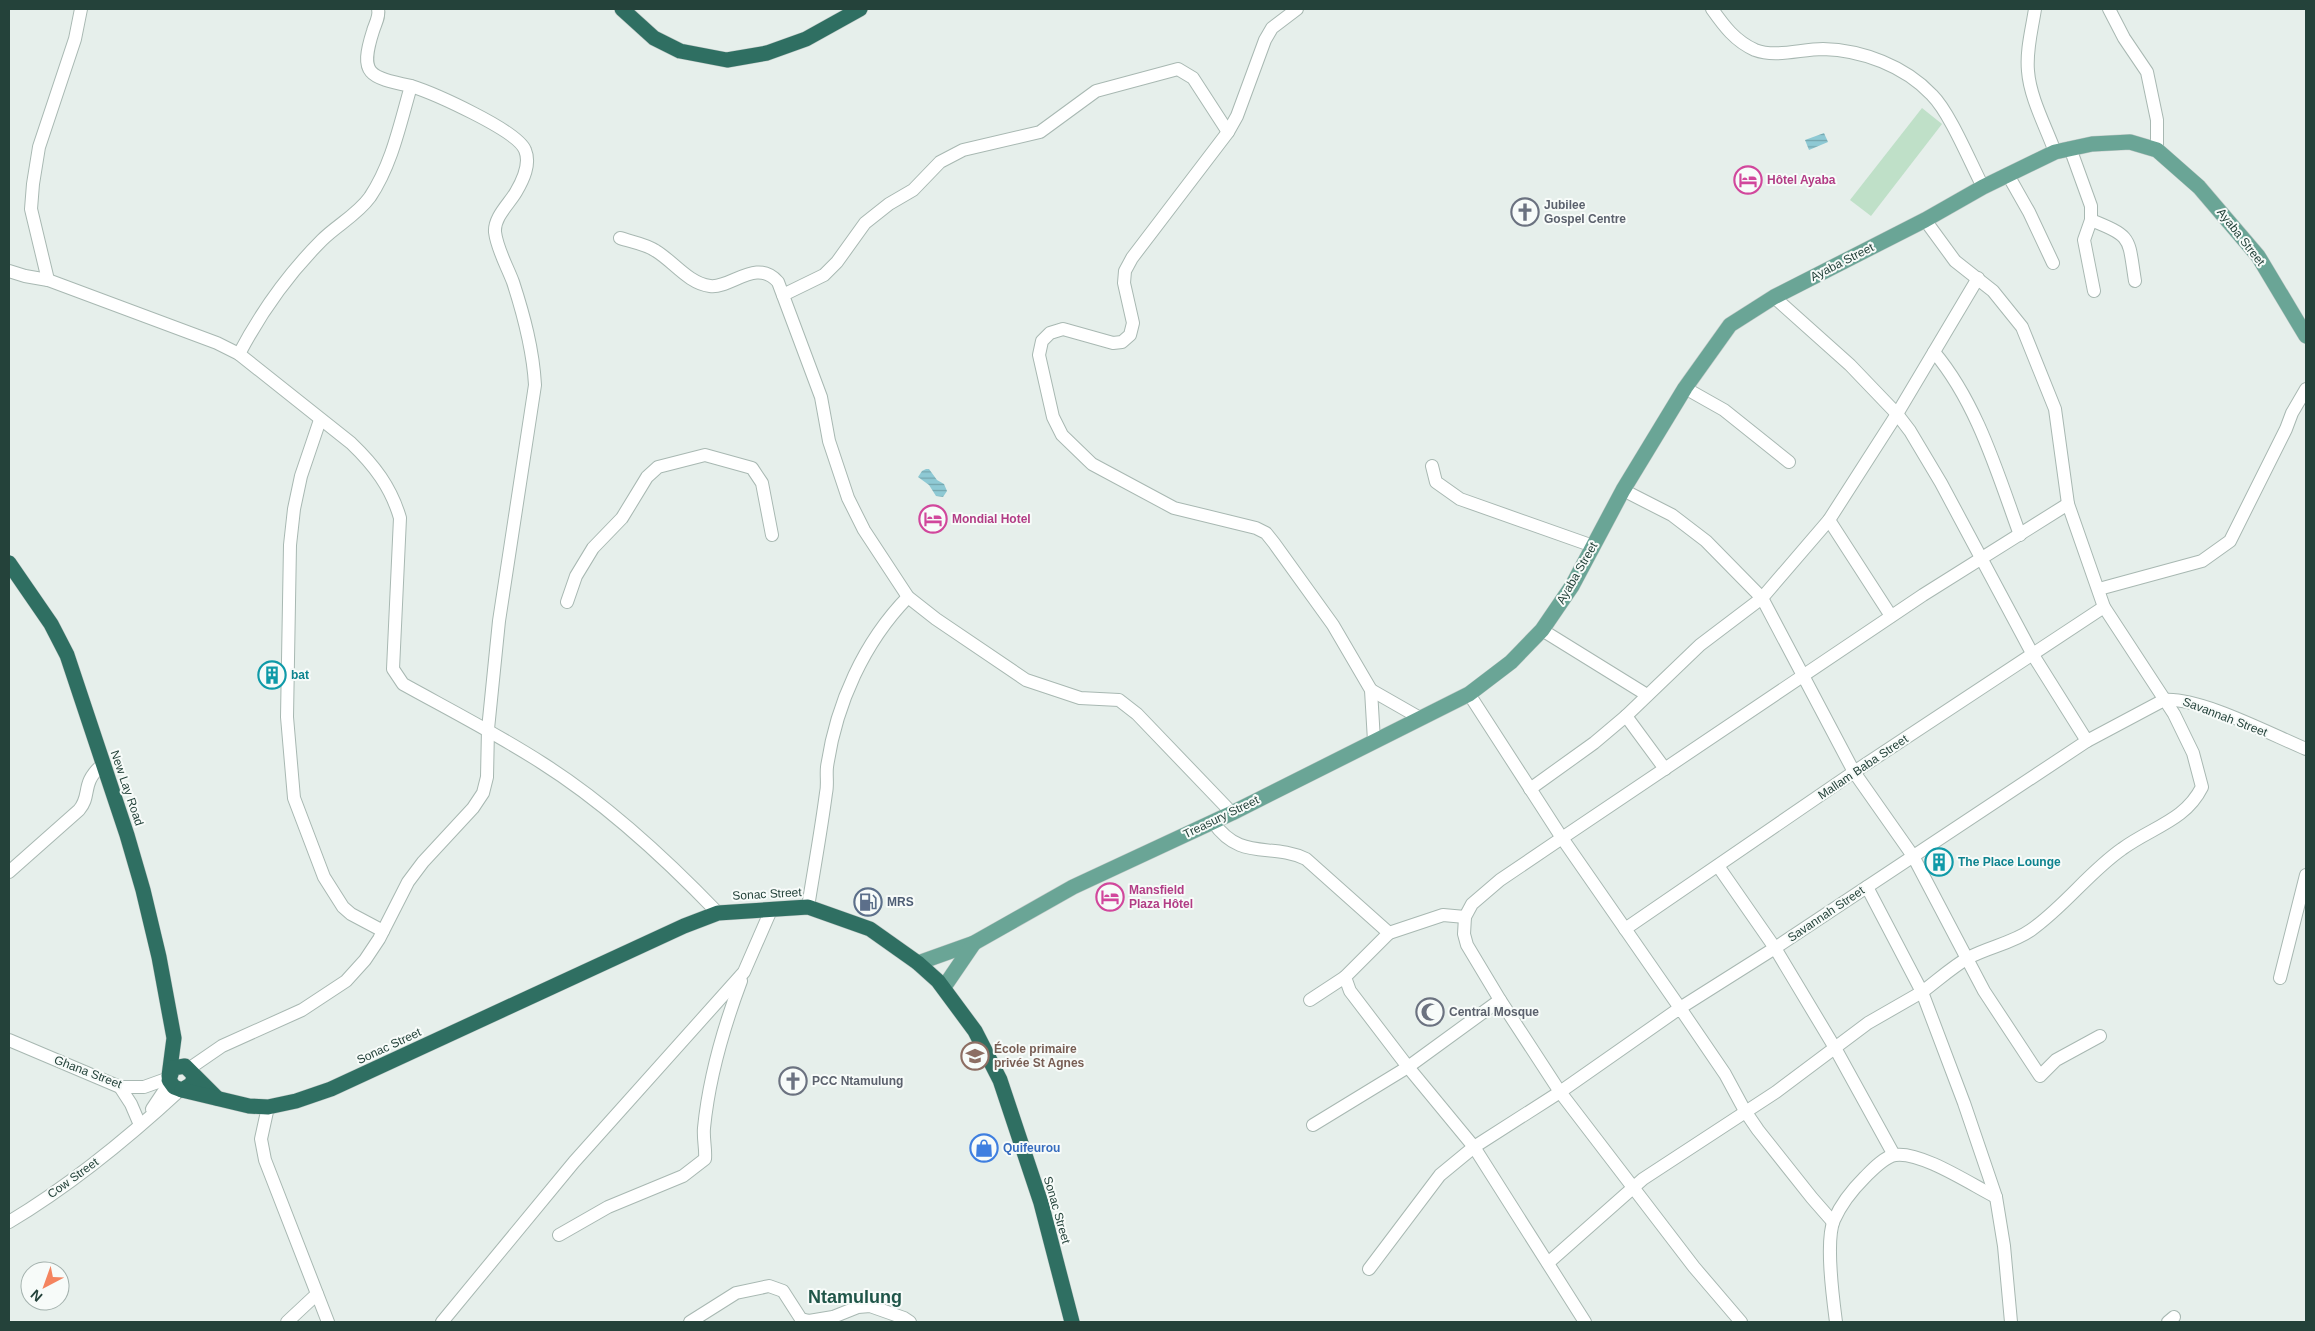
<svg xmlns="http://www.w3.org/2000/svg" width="2315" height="1331" viewBox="0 0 2315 1331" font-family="Helvetica,sans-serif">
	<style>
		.green { fill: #bfe0c8 }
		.water { fill: url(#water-rules) }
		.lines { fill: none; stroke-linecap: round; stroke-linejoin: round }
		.minor-casing { stroke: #a8b8b2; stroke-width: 14 }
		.major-casing { stroke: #c2cac8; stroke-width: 16 }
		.highway-casing { stroke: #c2cac8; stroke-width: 16 }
		.minor { stroke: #fff; stroke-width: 12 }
		.major { stroke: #6aa596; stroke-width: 15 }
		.highway { stroke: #2f6f62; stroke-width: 15 }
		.labels { text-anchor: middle; stroke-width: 4; stroke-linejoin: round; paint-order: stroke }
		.hotel-label { font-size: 12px; font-weight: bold; fill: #b23c85; stroke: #f7fbf9; text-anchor: start }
		.worship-label { font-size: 12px; font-weight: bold; fill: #5b616d; stroke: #f7fbf9; text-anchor: start }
		.street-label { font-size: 12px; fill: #24423a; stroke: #f7fbf9 }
		.culture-label { font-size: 12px; font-weight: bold; fill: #0d838f; stroke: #f7fbf9; text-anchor: start }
		.service-label { font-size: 12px; font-weight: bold; fill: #4e5e75; stroke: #f7fbf9; text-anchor: start }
		.education-label { font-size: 12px; font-weight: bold; fill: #785e54; stroke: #f7fbf9; text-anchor: start }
		.shop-label { font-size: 12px; font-weight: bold; fill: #366cbe; stroke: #f7fbf9; text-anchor: start }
		.district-label { font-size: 18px; font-weight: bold; fill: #1f5548; stroke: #f7fbf9 }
	</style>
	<defs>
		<pattern id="water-rules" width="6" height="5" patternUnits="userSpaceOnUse" patternTransform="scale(1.25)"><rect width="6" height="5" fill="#8ec9d4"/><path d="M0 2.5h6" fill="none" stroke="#74a5ad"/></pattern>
	</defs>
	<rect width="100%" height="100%" fill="#e6efeb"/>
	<polygon class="green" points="1922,108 1942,124 1871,216 1850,200"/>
	<g class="water">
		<polygon points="1824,133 1828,142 1809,150 1805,140"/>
		<polygon points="926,469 929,469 937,480 944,484 947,491 943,497 936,496 929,485 918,477 922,471"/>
	</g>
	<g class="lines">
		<g class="minor-casing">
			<g id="minor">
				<path d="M378,9c2,7 -3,15 -5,22 -14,44 -4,46 38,55"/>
				<polyline points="1297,9 1272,28 1265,40 1237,116 1228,132 1132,258 1125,271 1124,283 1133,323 1130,335 1122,342 1113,343 1063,329 1050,333 1042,341 1039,355 1053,417 1062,435 1092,464 1174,508 1256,528 1266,533 1274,543 1333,625 1371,690 1374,741"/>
				<path d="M1712,9c12,17 23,32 43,41 21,8 46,-1 68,-1 39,1 82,17 109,46 18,18 38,67 51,92"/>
				<path d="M2035,9c-3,20 -9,41 -7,62 2,27 18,56 27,81"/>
				<polyline points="2109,9 2124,38 2147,72 2157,120 2157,150"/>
				<polyline points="2070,148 2091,206 2091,220 2084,240 2094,291"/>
				<polyline points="2008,175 2029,212 2053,263"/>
				<path d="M1925,220l30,41 38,30 29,36 33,82 13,95 36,103 70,107 19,39 9,34c-17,34 -50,40 -80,62 -33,23 -57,57 -91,81 -18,13 -43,17 -63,28 -16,9 -31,23 -46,34l42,111 32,94 8,49 7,76"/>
				<path d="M2091,220c42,17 37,17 44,61"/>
				<path d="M620,238c12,4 26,6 36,13 18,11 32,32 54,35 21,3 46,-29 68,-4l43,115 8,44 19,57 16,32 44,67 28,22 90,61 54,18 39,2 18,14 95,99"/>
				<path d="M9,271l16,5 23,4 169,63 22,11 112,89c23,22 40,44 49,75l-7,151 10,15c47,26 94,50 139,79 65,41 123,95 176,150"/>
				<polyline points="48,280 31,209 33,184 39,147 75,39 81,9"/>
				<polyline points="783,295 824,275 837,262 865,223 889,204 913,190 940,162 963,150 1040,132 1096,91 1178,69 1193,78 1228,132"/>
				<polyline points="1774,297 1850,365 1897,414 1910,431 1941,483 2033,655 2087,741"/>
				<path d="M1934,352c43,51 63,120 86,183"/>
				<polyline points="1685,388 1724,410 1789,462"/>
				<polyline points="320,420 301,476 294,509 290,545 287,717 294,798 324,877 343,907 351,914 383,931"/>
				<polyline points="1432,466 1436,482 1460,499 1593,546"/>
				<polyline points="1623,490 1672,515 1706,541 1762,598 1854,772 1913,856 1984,991 2040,1076 2056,1060 2100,1036"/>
				<polyline points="1829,520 1891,616"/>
				<polyline points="2099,589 2202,561 2230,541 2286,429 2292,413 2306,389"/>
				<polyline points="567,602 576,576 593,548 622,518 647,477 658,467 705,455 752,468 762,483 772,535"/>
				<polyline points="1542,630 1647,695"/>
				<polyline points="1371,690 1420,718"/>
				<path d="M1469,694l93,144 118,170 95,-60 312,-207 77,-41c36,-3 106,34 142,49"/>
				<polyline points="1626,716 1665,769"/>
				<polyline points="1530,789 1594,743 1626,716 1700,645 1762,598 1829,520 1897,414 1978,278"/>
				<path d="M1213,822c28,40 57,20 93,37l83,74 54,-18 22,2"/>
				<polyline points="1718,866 1775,948 1835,1048 1894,1155"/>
				<path d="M9,872l70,-62c13,-15 1,-26 23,-45"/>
				<path d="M808,907c6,-38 13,-76 18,-114 2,-8 0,-18 1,-26 9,-63 37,-125 81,-170"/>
				<polyline points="1625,929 1854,772 2104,607"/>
				<polyline points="1389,933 1345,977 1350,991 1408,1067 1474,1147 1585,1322"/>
				<polyline points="2280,978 2306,875"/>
				<polyline points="1310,1000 1345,977"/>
				<polyline points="9,1040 120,1087 144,1087 169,1078"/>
				<path d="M190,1068l32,-22 80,-36 44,-29 19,-21 14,-21 29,-57 15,-20 50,-54 10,-15 4,-16 1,-48 11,-108 36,-236c-2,-36 -11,-69 -22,-103 -6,-16 -16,-33 -18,-50 -1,-15 14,-28 21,-40 7,-12 15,-28 9,-42 -8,-20 -92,-57 -114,-64 -11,38 -19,78 -41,111 -13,18 -33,28 -48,43 -34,34 -61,72 -83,114"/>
				<polyline points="120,1087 131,1104 140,1125"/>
				<polyline points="268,1107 261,1139 265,1160 328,1322"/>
				<polyline points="152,1109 170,1082"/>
				<polyline points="1313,1125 1408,1067 1500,1000"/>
				<path d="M9,1222c62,-37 118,-83 171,-132"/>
				<path d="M559,1235l49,-28 75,-31 22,-17c1,-10 -2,-20 -1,-31 5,-51 19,-99 37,-147"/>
				<polyline points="1548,1263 1643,1179 1776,1092 1868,1023 1922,992 1867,887"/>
				<polyline points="1369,1269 1440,1175 1474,1147 1560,1092 1680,1008 1725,1074 1745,1111 1758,1130 1812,1198 1833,1222"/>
				<polyline points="287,1322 317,1294"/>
				<polyline points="442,1322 574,1162 744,972 771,910"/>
				<polyline points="690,1322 736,1293 769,1286 783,1291 801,1319 809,1321 833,1317 858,1307 870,1306 904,1318 910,1322"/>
				<polyline points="1741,1322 1694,1267 1560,1092 1500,1000 1467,945 1464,934 1465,917 1472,904 1500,880 1562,838 1923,595 2068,504"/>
				<path d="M1836,1322c-3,-23 -11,-81 -2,-102 7,-16 18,-30 31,-43 7,-7 19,-20 30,-22 26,-4 77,30 101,42"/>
				<polyline points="2168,1322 2174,1317"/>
			</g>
		</g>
		<g class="major-casing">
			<g id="major">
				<polyline points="918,963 974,943 1073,887 1232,813 1469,694 1511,662 1542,630 1572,586 1623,490 1685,388 1730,325 1774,297 1925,220 1983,187 2055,152 2092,144 2130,142 2157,150 2199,187 2258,256 2306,336"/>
				<polyline points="944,987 974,943"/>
			</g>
		</g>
		<g class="highway-casing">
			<g id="highway">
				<polyline points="622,9 654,38 680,51 727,60 767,53 806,39 860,9"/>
				<polyline points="9,563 51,624 67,655 127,835 143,890 159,957 174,1038 169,1076"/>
				<polyline points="194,1076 192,1084 182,1090 174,1087 169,1080 173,1068 185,1066 217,1098"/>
				<polyline points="182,1090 249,1106 268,1107 296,1101 331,1089 684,926 718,913 808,907 870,929 918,963 938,981 975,1031 1000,1080 1041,1203 1072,1322"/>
			</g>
		</g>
		<use href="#minor" class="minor"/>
		<use href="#major" class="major"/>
		<use href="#highway" class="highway"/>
	</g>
	<defs>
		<g id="hotel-ring" transform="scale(1.4375)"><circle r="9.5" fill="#f7fbf9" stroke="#d1479c" stroke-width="1.5"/><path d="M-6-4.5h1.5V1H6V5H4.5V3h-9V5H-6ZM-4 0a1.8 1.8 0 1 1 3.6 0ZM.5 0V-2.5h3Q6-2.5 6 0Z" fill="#d1479c"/></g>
		<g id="church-ring" transform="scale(1.4375)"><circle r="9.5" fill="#f7fbf9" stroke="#6b7280" stroke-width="1.5"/><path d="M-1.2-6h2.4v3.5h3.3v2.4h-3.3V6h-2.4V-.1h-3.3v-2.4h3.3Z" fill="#6b7280"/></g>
		<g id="building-ring" transform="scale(1.4375)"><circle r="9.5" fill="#f7fbf9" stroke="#0f9aa8" stroke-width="1.5"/><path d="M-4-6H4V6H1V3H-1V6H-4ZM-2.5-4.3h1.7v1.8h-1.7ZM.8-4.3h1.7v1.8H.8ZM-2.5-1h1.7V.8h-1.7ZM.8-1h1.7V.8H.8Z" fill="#0f9aa8"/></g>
		<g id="fuel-ring" transform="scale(1.4375)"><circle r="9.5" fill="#f7fbf9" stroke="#5c6f8a" stroke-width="1.5"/><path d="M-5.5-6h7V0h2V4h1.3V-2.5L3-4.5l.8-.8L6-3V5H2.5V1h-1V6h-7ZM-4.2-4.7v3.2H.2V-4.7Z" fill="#5c6f8a"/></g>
		<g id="mosque-ring" transform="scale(1.4375)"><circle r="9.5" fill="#f7fbf9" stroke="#6b7280" stroke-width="1.5"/><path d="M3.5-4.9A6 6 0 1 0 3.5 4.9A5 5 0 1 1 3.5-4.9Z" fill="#6b7280"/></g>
		<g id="school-ring" transform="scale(1.4375)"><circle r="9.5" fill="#f7fbf9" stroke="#8d6e63" stroke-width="1.5"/><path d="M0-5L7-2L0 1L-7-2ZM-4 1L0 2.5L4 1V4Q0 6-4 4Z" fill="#8d6e63"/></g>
		<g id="shop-ring" transform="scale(1.4375)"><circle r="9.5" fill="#f7fbf9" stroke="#3f7fe0" stroke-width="1.5"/><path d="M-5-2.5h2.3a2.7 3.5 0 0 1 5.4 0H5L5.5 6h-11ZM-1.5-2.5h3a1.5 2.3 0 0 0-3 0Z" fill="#3f7fe0"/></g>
	</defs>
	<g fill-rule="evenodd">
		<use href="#hotel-ring" x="1748" y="180"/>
		<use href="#church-ring" x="1525" y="212"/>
		<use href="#hotel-ring" x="933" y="519"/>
		<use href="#building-ring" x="272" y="675"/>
		<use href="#building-ring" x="1939" y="862"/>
		<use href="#hotel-ring" x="1110" y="897"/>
		<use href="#fuel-ring" x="868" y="902"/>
		<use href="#mosque-ring" x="1430" y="1012"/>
		<use href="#school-ring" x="975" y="1056"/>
		<use href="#church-ring" x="793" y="1081"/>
		<use href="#shop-ring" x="984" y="1148"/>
	</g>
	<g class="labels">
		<g class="hotel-label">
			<text x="1767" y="184">Hôtel Ayaba</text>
			<text x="952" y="523">Mondial Hotel</text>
			<text x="1129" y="894">Mansfield<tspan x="1129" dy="14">Plaza Hôtel</tspan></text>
		</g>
		<g class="worship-label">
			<text x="1544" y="209">Jubilee<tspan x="1544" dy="14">Gospel Centre</tspan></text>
			<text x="1449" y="1016">Central Mosque</text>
			<text x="812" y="1085">PCC Ntamulung</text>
		</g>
		<g class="street-label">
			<text transform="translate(2241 237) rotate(52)" y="4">Ayaba Street</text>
			<text transform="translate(1842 262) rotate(-27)" y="4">Ayaba Street</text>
			<text transform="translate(1577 573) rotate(-60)" y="4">Ayaba Street</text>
			<text transform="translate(2225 717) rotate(21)" y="4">Savannah Street</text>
			<text transform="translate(1863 767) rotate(-34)" y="4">Mallam Baba Street</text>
			<text transform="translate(127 788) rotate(71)" y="4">New Lay Road</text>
			<text transform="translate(1221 817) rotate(-26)" y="4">Treasury Street</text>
			<text transform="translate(767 894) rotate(-3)" y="4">Sonac Street</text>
			<text transform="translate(1826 914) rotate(-34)" y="4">Savannah Street</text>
			<text transform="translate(389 1046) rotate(-25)" y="4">Sonac Street</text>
			<text transform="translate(88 1072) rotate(21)" y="4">Ghana Street</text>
			<text transform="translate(73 1178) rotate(-36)" y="4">Cow Street</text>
			<text transform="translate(1057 1210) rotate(74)" y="4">Sonac Street</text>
		</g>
		<g class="culture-label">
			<text x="291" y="679">bat</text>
			<text x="1958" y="866">The Place Lounge</text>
		</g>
		<g class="service-label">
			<text x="887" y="906">MRS</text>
		</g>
		<g class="education-label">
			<text x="994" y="1053">École primaire<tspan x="994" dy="14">privée St Agnes</tspan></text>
		</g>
		<g class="shop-label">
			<text x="1003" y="1152">Quifeurou</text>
		</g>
		<g class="district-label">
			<text x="855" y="1303">Ntamulung</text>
		</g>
	</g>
	<rect width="2315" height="1331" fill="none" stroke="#24423a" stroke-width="20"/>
	<g transform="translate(45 1286) rotate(221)"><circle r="24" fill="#f7fbf9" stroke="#a3b1ad"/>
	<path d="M0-4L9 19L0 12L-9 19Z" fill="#f4845f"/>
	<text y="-8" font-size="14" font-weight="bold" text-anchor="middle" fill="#24423a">N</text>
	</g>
</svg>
